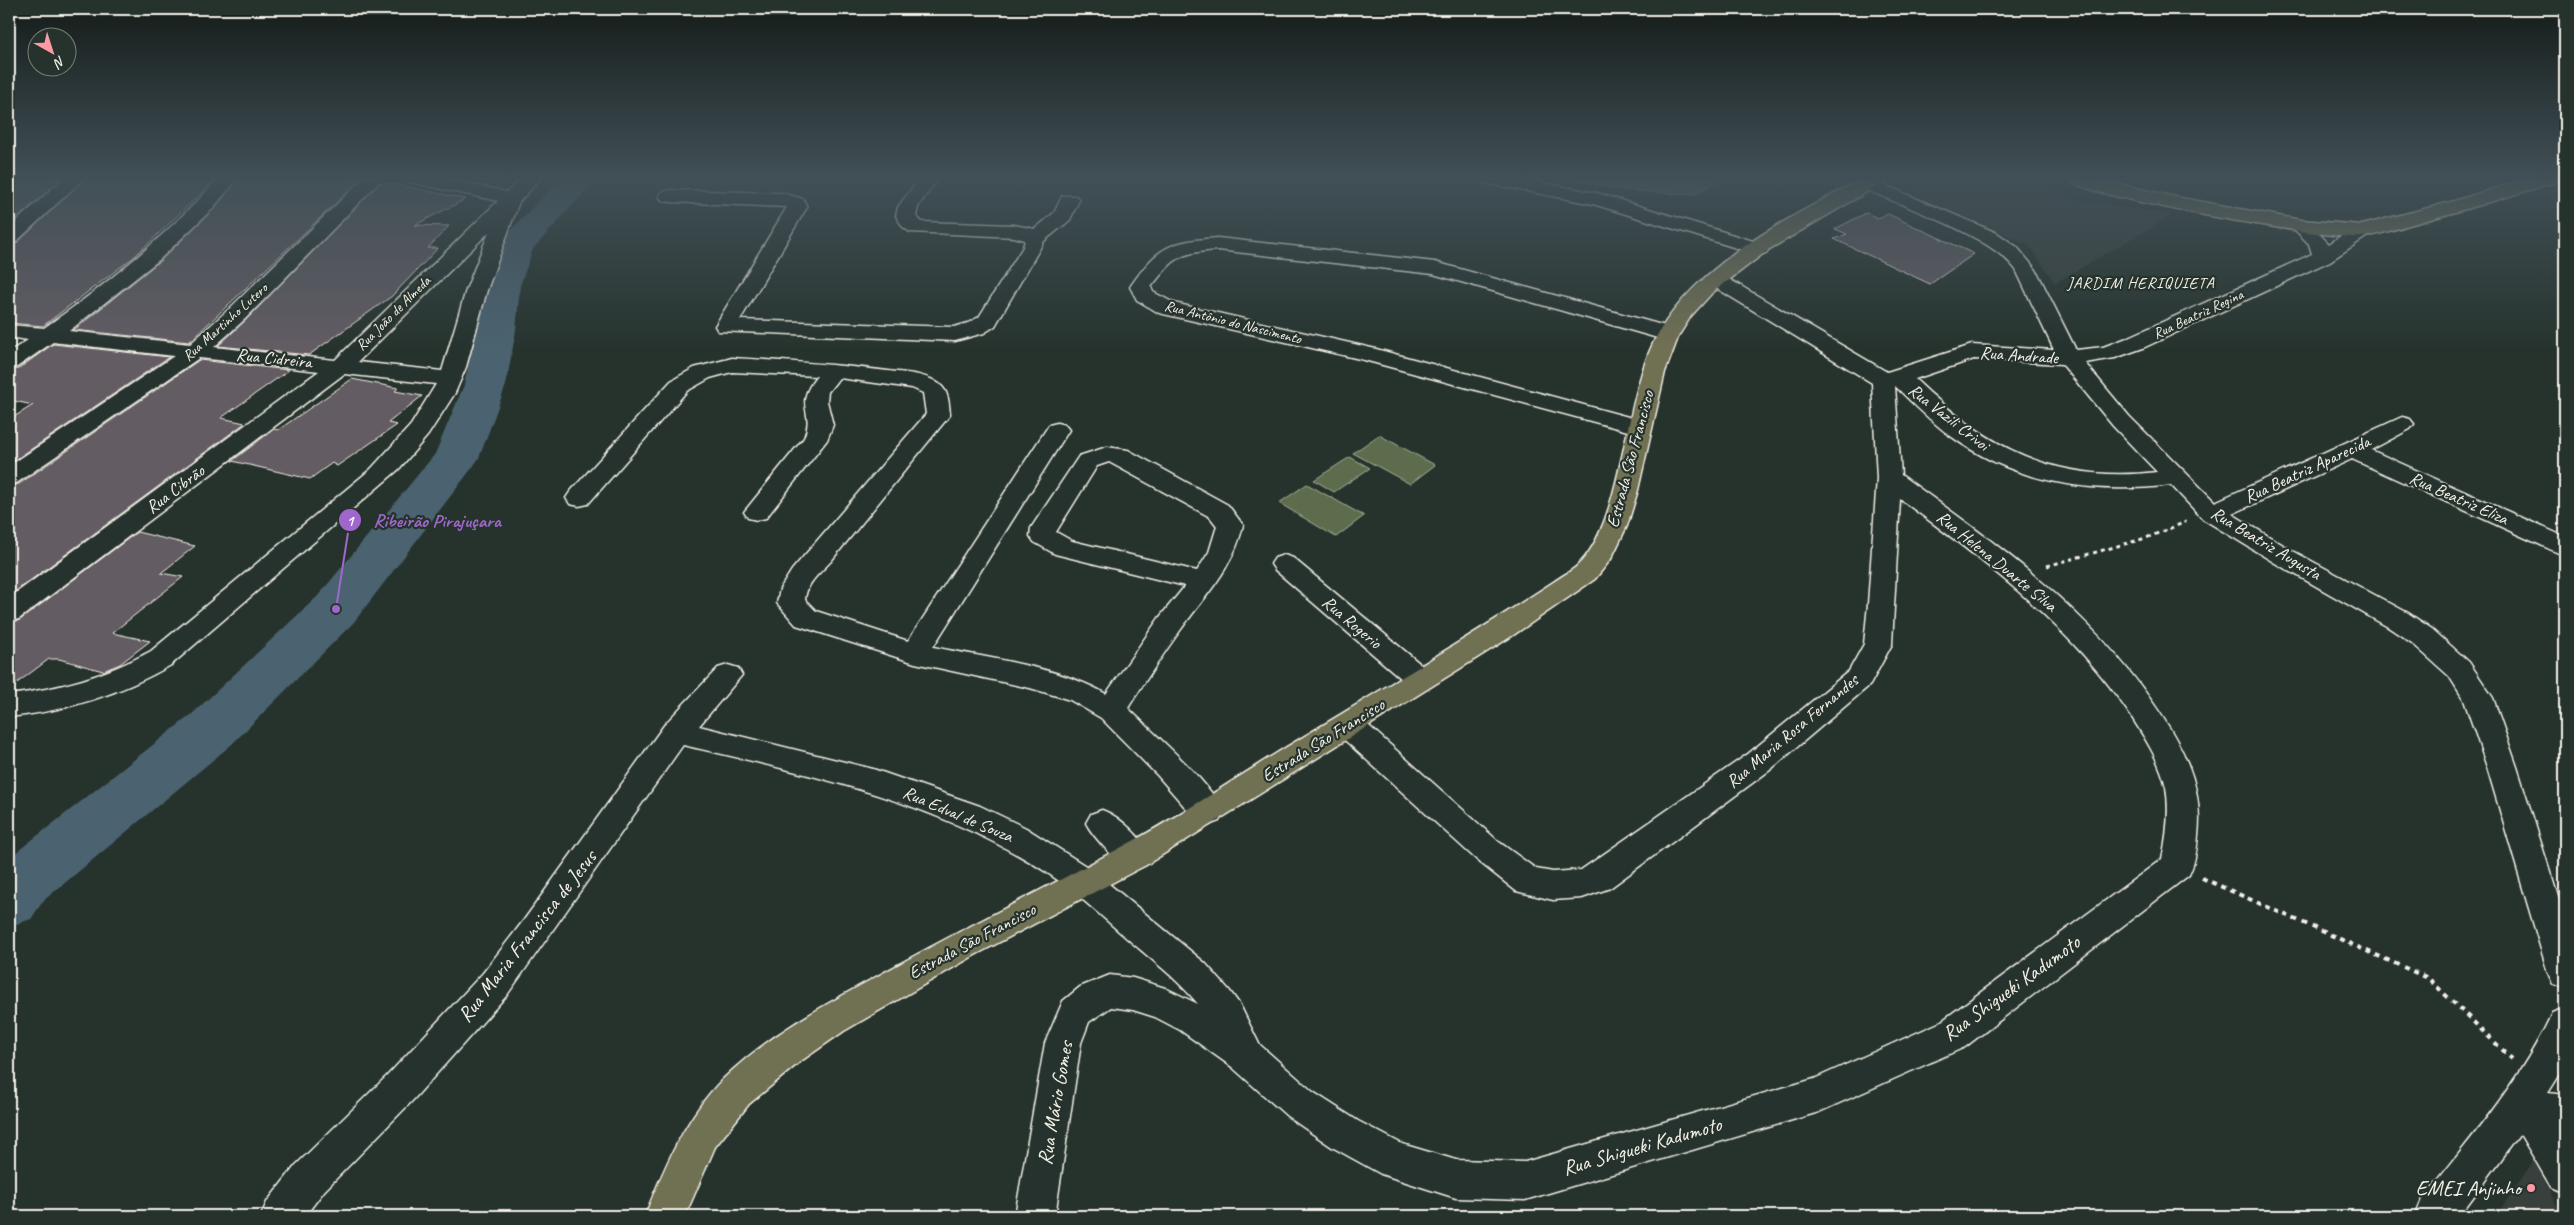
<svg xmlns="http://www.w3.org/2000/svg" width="2574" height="1225" viewBox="0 0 2574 1225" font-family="Caveat,sans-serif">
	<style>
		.built { fill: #393f3d }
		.green { fill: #5d6c4e; stroke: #a8ae9b }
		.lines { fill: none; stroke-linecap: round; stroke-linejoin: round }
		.river { fill: #4b6470; fill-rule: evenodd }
		.building { fill: #645c63; stroke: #f4f1e8 }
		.minor-casing { stroke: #f4f1e8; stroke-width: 3 }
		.major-casing { stroke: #f4f1e8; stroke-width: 3 }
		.path-far1 { stroke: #f4f1e8; stroke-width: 3; stroke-dasharray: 4 4; stroke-linecap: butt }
		.path { stroke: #f4f1e8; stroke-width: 4; stroke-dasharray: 5 5; stroke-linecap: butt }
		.minor { fill: #26332d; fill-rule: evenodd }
		.major { fill: #706f52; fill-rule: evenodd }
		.poi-dot { fill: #ff9aa2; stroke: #26332d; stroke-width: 2 }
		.labels { text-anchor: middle; stroke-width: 4.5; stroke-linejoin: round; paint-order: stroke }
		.far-street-label { font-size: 15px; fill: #f4f1e8; stroke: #26332d }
		.far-quarter-label { font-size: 16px; letter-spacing: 1px; fill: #f4f1e8; stroke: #26332d }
		.street-label { font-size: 18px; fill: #f4f1e8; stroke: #26332d }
		.near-street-label { font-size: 21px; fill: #f4f1e8; stroke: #26332d }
		.near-poi-label { font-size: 21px; fill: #f4f1e8; stroke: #26332d; text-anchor: end }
		.leader { fill: none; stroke: #9f67cb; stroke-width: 2 }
		.callout-dot { fill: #9f67cb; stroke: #26332d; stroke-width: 2 }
		.mark-label { font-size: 15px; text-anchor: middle; font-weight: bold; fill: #fff }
		.callout-label { font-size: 19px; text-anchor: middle; font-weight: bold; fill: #9f67cb; stroke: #26332d; stroke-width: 4.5; stroke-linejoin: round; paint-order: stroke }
	</style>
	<rect width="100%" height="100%" fill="#26332d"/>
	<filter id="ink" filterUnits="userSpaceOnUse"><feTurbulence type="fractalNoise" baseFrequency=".02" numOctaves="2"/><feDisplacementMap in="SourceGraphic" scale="10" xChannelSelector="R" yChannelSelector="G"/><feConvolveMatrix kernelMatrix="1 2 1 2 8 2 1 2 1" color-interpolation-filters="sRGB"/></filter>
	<g filter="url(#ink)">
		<g class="built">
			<polygon points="1936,178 2018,178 2073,199 2173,215 2055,283 2029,245 1915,195 1920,187"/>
			<polygon points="2534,1160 2562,1216 2496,1216"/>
		</g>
		<g class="green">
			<polygon points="1571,178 1723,178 1693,195 1620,190"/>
			<polygon points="1379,435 1435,465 1410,484 1353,453"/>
			<polygon points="1350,457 1370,468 1334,492 1314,480"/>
			<polygon points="1307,484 1364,516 1336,537 1279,503"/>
		</g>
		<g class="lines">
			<polygon class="river" points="560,178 597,178 533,249 520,286 516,330 506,385 479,458 472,468 354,622 231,745 43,901 31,919 9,927 9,858 191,715 318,596 435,454 464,385 476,330 480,286 496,246"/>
		</g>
		<g class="building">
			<polygon points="9,178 62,178 9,226"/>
			<polygon points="86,178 217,178 135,256 43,326 9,323 9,246 17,243"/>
			<polygon points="240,178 362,178 189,342 74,330 161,260 213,210"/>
			<polygon points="389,183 466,199 415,225 449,226 428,248 438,248 392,296 309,355 218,346 246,320 379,184"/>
			<polygon points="1866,213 1878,218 1888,214 1974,254 1930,284 1834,239 1847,234 1835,229"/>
			<polygon points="53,344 169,357 9,464 9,420 33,405 9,400 9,371 18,369"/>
			<polygon points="199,360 289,370 221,418 245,423 9,596 9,487 19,484"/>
			<polygon points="352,379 398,388 395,391 422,396 388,423 397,425 337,466 332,463 310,479 232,461 274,429 278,430"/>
			<polygon points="137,532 195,546 161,573 183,577 112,633 150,641 120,664 103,671 59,659 49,659 9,689 9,623 20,620"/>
		</g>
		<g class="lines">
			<g class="minor-casing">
				<g id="minor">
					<polygon points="64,178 84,178 16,242 9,244 9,228"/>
					<path d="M219,178h19l-26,31 -52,50 -91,72 121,13 39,-35 135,-131h19l-138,141 -31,28 121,13 163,-159 -89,-19 -2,-4h34l66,14 15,-14h19l-22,24 -32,88 -21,77 -11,26 -27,42 -29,34 -228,196c-50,29 -105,46 -162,52v-22c53,-7 94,-18 142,-44l220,-182 40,-44 25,-41 -92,-10 -325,245 -10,2v-23l310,-227 -120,-13 -181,124 -9,3v-19l165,-110 -121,-14 -36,25 -8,2v-17l19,-12 -19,-3v-12l35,3c64,-44 123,-93 175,-150zM489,232l-23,58 -24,81 -84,-9z"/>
					<polygon points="920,178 938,178 918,207 916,216 922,222 1014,225 1035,229 1054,213 1062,196 1076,196 1079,200 1070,220 1044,241 995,326 984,333 955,341 718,331 715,326 787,207 669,202 662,200 659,196 662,192 669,190 782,193 803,199 807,207 740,320 954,327 968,323 979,317 1023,247 1025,240 1014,237 910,232 903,227 896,216 898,207"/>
					<polygon points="1481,178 1517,178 1597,193 1766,245 1769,249 1766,253 1759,255 1593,204 1490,184 1483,182"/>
					<path d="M1868,178l129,55 20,14 19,23 40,80 27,-3 24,-9 185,-84 -3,-10 -18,-18 3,-4h14l21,22 26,-17h14l3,4 -3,4 -39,26 -187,87 -28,10 -30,5 44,53 86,86 187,-85 8,2 4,5 -4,5 -39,21 194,87v19l-213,-97 -120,55 61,37 115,62 24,16 37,33 24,36 24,69 48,152v69l-12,-4 -5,-11 -61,-206 -23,-67 -15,-24 -37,-33 -24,-16 -113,-64 -72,-44 -32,-34c-77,10 -156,-2 -219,-48 -21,-15 -39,-34 -57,-51l6,89c93,67 186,132 252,228 28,40 51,81 45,132 -1,14 -3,28 -9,40l-224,172 -146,65 -294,88 -69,-2 -75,-24 -49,-27 -45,-31 -55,-49 -52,-37 -25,-13 -22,-7 -22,-3 -22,15 -8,21 -26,173h-40l30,-173 18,-42 17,-14 30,-12 23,3 32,10 33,16c-22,-27 -50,-47 -76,-70 -24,-21 -48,-44 -76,-62 -110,-71 -237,-98 -363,-127l-176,250 -94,105 -89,91 -19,25h-44l6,-14 29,-37 91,-89 96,-103 41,-53 141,-196 53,-56 10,-3 10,3 4,7 -43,51 174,43 107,37 46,22 66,42 113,93 24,27 11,15 19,39 54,48 45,29 44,23 54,16 69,2 289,-83 125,-56 223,-164c5,-24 8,-48 4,-72 -6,-26 -21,-49 -35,-71 -60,-90 -145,-154 -231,-217l-8,145 -22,41 -100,85 -160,118 -28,10 -29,2 -37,-9 -39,-31 -140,-127 -4,-8 4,-8 11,-3 11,3 140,125 37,27 17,3 28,-2 167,-116 101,-83 15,-27 4,-40 9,-126 -5,-95 -164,-100 -3,-4 3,-4 7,-2 7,2 165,97 85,-27 82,5 -38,-80c-24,-34 -116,-65 -156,-83l-2,-4 2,-4zM1974,359l88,5 51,62 44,46c-103,12 -170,-24 -242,-93z"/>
					<path d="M1218,238l217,24 241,67 3,5 -3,5 -8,2 -235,-67 -215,-24c-40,3 -43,7 -67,37l2,5 21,11 202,46 271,73 4,5 -4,5 -8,2 -275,-74 -205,-47 -22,-13 -7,-13c28,-41 40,-46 88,-49z"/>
					<path d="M732,358c52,3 104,6 156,13 16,2 37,2 51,13 10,7 10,20 11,31l-119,146c-11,12 -25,22 -26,39l11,11 92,30 141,-216 8,-2 8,2 4,5 -136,217c54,11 127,20 173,47l53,-76 26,-32 -130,-32 -21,-12 -4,-6 1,-8 48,-72 28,-9 21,3 100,55 15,20c-9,43 -40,73 -64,107 -18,25 -35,51 -51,76 27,27 79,71 96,104l-5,9 -11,4 -11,-4 -39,-45 -57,-58 -31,-18 -40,-12 -115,-25 -119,-38 -19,-22 3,-14 12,-19 134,-156 -3,-21 -11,-5 -73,-10 -11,14 -1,9 6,24 -6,15 -61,78 -9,2 -9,-2 -4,-6 60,-74c12,-29 -12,-31 13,-62l-85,-4 -22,6 -23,13 -99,113 -9,2 -9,-2 -4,-6 4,-6 101,-111 23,-13zM1109,462l101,55 7,9 -8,26 -12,19 -125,-30 -16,-9 41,-66z"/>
					<polygon points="1284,555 1293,558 1430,672 1434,679 1430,686 1420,689 1410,686 1275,570 1271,564 1275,558"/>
					<path d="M1102,810c19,7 40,28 49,46l-5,9c-3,1 -8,4 -11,4 -14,0 -43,-34 -49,-46l5,-9z"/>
					<path d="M2565,1008v58l-17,27 17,2v36h-5l5,8v54l-14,-6 -31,-53 -61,82h-44l6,-14c47,-61 99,-119 131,-189z"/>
				</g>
			</g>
			<g class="major-casing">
				<g id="major">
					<path d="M1864,178h22l-2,4 -116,68 -56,43 -21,23 -12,19 -14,37 -27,118 -11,36 -16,33 -16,20 -83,57 -366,229 -171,90 -131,76 -43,30 -52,43 -34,43 -30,69h-40c19,-48 41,-100 78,-137 44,-43 100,-73 153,-102 80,-45 163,-85 244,-129 57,-30 110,-66 165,-100 91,-55 182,-109 270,-167 7,-5 15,-9 21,-14 49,-43 46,-173 83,-235 44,-73 132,-115 205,-154z"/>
					<path d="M2066,178h27l78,18 130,24 61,5 85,-22 83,-25h27l-2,4c-48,15 -94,29 -142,42 -16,4 -35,12 -52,13 -33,2 -282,-40 -295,-59z"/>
				</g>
			</g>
			<polyline class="path-far1" points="2047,566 2146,538 2186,522"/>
			<polyline class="path" points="2202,878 2428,978 2512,1059"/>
			<use href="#minor" class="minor"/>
			<use href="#major" class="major"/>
		</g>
	</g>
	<linearGradient id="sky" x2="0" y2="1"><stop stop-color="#151c19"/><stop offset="0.51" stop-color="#415057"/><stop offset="1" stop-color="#415057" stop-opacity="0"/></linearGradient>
	<rect width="2574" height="349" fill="url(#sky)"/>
	<circle class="poi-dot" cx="2531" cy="1188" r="5"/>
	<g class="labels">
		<g class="far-street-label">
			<text transform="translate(393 313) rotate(-45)" y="5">Rua João de Almeda</text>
			<text transform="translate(2198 314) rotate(-25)" y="5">Rua Beatriz Regina</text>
			<text transform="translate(225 322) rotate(-42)" y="5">Rua Martinho Lutero</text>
			<text transform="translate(1233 322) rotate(14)" y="5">Rua Antônio do Nascimento</text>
		</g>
		<g class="far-quarter-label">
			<text x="2141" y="288">JARDIM HERIQUIETA</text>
		</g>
		<g class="street-label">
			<text transform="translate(2019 355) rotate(4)" y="6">Rua Andrade</text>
			<text transform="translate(274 358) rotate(6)" y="6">Rua Cidreira</text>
			<text transform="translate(1949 417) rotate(38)" y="6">Rua Vazili Crivoi</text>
			<text transform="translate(1630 459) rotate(-75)" y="6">Estrada São Francisco</text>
			<text transform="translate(2307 469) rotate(-25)" y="6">Rua Beatriz Aparecida</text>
			<text transform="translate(175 489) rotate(-37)" y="6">Rua Cibrão</text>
			<text transform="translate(2459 498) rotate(24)" y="6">Rua Beatriz Eliza</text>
			<text transform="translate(2266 543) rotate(31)" y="6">Rua Beatriz Augusta</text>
			<text transform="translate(1997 561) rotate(39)" y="6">Rua Helena Duarte Silva</text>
			<text transform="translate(1352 622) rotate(40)" y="6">Rua Rogerio</text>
			<text transform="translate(1792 731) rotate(-40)" y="6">Rua Maria Rosa Fernandes</text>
			<text transform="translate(1323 740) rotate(-32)" y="6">Estrada São Francisco</text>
			<text transform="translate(958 814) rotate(23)" y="6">Rua Edval de Souza</text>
			<text transform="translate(972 941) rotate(-28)" y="6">Estrada São Francisco</text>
		</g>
		<g class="near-street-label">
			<text transform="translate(527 936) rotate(-52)" y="7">Rua Maria Francisca de Jesus</text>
			<text transform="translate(2011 988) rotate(-36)" y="7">Rua Shigueki Kadumoto</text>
			<text transform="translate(1055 1103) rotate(-80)" y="7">Rua Mário Gomes</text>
			<text transform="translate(1642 1146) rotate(-16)" y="7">Rua Shigueki Kadumoto</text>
		</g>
		<g class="near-poi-label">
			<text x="2521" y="1195">EMEI Anjinho</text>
		</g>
	</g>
	<path class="leader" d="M336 609L350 520"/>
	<g class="callout-dot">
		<circle cx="336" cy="609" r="5"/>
		<circle cx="350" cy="520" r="12"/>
	</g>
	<g class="mark-label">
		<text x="350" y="526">1</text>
	</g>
	<g class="callout-label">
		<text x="437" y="527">Ribeirão Pirajuçara</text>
	</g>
	<rect width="2574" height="1225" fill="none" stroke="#26332d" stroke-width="30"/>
	<rect x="15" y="15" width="2544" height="1195" fill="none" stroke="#f4f1e8" stroke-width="2" filter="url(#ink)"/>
	<g transform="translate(52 52) rotate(141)"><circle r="24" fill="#26332d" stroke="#787f78"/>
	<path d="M0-4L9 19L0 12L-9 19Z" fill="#ff9aa2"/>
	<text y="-8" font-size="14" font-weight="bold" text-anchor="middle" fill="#f4f1e8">N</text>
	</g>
</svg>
